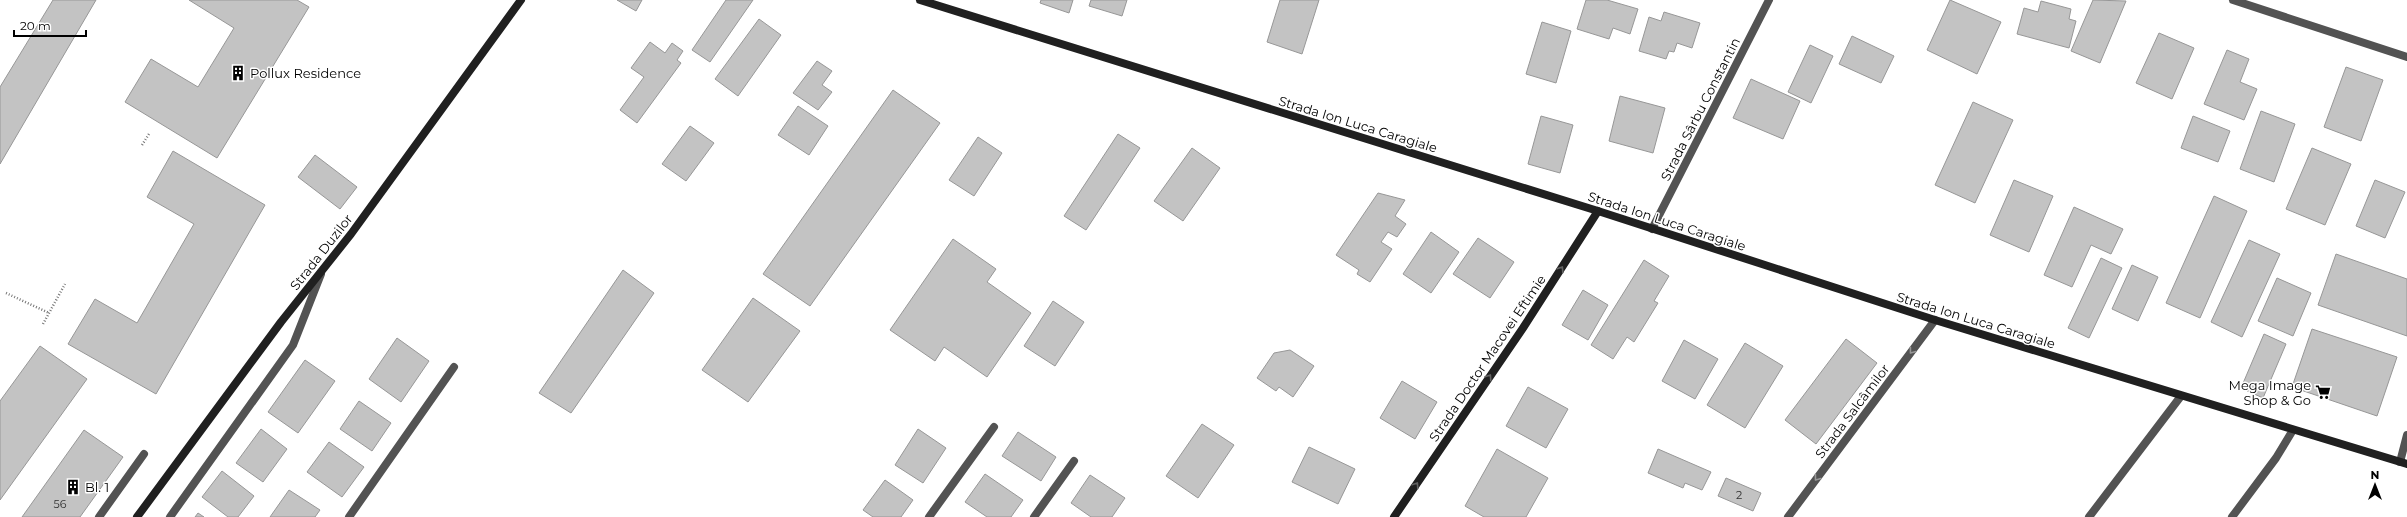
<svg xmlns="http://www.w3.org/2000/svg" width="2407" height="517" viewBox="0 0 2407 517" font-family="Montserrat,sans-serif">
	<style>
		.building { fill: #c3c3c3; stroke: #979797 }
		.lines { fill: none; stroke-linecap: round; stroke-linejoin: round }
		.path { stroke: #757575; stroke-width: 2.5; stroke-dasharray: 1 2; stroke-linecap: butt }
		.street { stroke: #535353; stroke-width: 8 }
		.secondary { stroke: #202020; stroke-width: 8 }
		.oneway { stroke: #636363 }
		.oneway2 { stroke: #989898 }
		.labels { text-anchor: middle; stroke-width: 3; stroke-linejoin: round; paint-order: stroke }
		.number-label { font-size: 11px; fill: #313131 }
		.poi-label { font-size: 13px; fill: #000; stroke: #fff; text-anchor: start }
		.street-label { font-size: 13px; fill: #000; stroke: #fff }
	</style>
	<rect width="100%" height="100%" fill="#fff"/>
	<g class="building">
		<polygon points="53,0 96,0 0,164 0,87"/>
		<polygon points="189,0 297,0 309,7 217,158 125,102 151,59 198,87 234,28"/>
		<polygon points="617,0 642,0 636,11"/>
		<polygon points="726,0 753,0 710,62 692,50"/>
		<polygon points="1041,0 1073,0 1069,13 1040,3"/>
		<polygon points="1091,0 1127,0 1122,16 1089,6"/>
		<polygon points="1280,0 1319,0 1302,54 1267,42"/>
		<polygon points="1586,0 1607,0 1638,9 1630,34 1613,28 1609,39 1577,29"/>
		<polygon points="1950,0 2001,22 1977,74 1927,50"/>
		<polygon points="2093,0 2126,1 2100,63 2071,51"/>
		<polygon points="2041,1 2071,9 2069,19 2076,21 2069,48 2017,34 2024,8 2038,12"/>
		<polygon points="1664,12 1700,23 1692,48 1677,43 1674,52 1669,51 1666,59 1639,51 1649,17 1661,21"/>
		<polygon points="759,19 781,35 738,96 715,79"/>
		<polygon points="1542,22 1571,31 1556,83 1526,74"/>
		<polygon points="2159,33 2194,48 2172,99 2136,83"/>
		<polygon points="1852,36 1894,56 1881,83 1839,64"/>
		<polygon points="650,42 665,53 672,43 683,51 677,60 681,63 637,123 620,110 644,77 631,68"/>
		<polygon points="1810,45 1833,56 1811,103 1788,92"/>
		<polygon points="2227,50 2249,59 2240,82 2257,89 2244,120 2204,104"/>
		<polygon points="817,61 832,71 822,85 832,92 818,110 793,93"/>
		<polygon points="2346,67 2383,80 2361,141 2324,127"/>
		<polygon points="1751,79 1800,101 1783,139 1733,118"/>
		<polygon points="893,90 940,123 810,306 763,274"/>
		<polygon points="1620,96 1665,108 1653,153 1609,141"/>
		<polygon points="1973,102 2013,120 1975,203 1935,185"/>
		<polygon points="798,106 828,126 809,155 778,135"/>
		<polygon points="2261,111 2295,124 2274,182 2240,169"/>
		<polygon points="1541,116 1573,125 1560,173 1528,164"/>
		<polygon points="2193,116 2230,131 2218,162 2181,148"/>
		<polygon points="690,126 714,143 686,181 662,164"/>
		<polygon points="1118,134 1140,148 1086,230 1064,216"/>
		<polygon points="978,137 1002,153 974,196 949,180"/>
		<polygon points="1192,148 1220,168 1183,221 1154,201"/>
		<polygon points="2312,148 2351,164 2325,225 2286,209"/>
		<polygon points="173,151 265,205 156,394 68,344 95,299 137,323 194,224 147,197"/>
		<polygon points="315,155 357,187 340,209 298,177"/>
		<polygon points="2014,180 2053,196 2029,252 1990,235"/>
		<polygon points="2375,180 2405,192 2385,238 2356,226"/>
		<polygon points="1378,193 1405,200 1395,216 1406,224 1397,237 1388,232 1381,242 1392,249 1370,282 1357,274 1359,270 1336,255"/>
		<polygon points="2214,196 2247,211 2200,318 2166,303"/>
		<polygon points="2074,207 2123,229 2111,254 2091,245 2072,287 2044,275"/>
		<polygon points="1431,232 1459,252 1431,293 1403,274"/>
		<polygon points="1478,238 1514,262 1490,298 1453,274"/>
		<polygon points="953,239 996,269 987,282 1031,313 987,377 944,347 935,361 890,330"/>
		<polygon points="2249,240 2280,254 2242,337 2211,322"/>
		<polygon points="2336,254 2407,279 2407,336 2318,305"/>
		<polygon points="2101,258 2122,268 2089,338 2068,328"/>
		<polygon points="1644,260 1669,276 1654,301 1658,303 1634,342 1627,337 1613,359 1591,345"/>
		<polygon points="2132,265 2158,277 2138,321 2112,309"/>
		<polygon points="623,270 654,293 571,413 539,393"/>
		<polygon points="2277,278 2311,293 2293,336 2258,321"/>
		<polygon points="1583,290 1608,305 1588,340 1562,325"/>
		<polygon points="753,298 800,331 748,402 702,370"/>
		<polygon points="1053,301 1084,322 1055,366 1024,346"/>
		<polygon points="2312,329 2397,357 2377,416 2292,387"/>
		<polygon points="2264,334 2286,344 2263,398 2241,388"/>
		<polygon points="397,338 429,361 401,402 369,379"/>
		<polygon points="1846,339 1877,363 1816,444 1785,420"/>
		<polygon points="1684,340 1718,359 1695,399 1662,381"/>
		<polygon points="1745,343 1783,366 1745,428 1707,405"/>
		<polygon points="40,346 87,379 0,500 0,401"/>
		<polygon points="1290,350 1314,366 1293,397 1279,387 1276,391 1257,378 1274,353"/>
		<polygon points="305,360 335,381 298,433 268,412"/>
		<polygon points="1402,381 1437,402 1415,439 1380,418"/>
		<polygon points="1528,387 1568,409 1546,448 1506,426"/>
		<polygon points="359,401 391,423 372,451 340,429"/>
		<polygon points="1202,424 1234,445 1198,498 1166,476"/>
		<polygon points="261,429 287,449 263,482 236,463"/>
		<polygon points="918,429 946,448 923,483 895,465"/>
		<polygon points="84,430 123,457 80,517 22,517"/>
		<polygon points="1018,432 1056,457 1041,481 1002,456"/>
		<polygon points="329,442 364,467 342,497 307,472"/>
		<polygon points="1309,447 1355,469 1338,504 1292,482"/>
		<polygon points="1497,449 1548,478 1526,517 1484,517 1465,506"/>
		<polygon points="1658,449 1711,472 1702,490 1685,483 1683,488 1648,473"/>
		<polygon points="222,471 254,496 238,517 228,517 202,497"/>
		<polygon points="985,474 1023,500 1011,517 987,517 965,502"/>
		<polygon points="1090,475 1125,498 1112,517 1091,517 1071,503"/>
		<polygon points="1726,478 1761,493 1753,511 1718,496"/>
		<polygon points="885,480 913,500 901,517 873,517 863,510"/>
		<polygon points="289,490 320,510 315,517 270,517"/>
		<polygon points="198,513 204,517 195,517"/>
	</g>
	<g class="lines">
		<g class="path">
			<polyline points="142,145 149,134"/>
			<polyline points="6,293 49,313"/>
			<polyline points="43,324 65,284"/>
		</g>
		<g class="street">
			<polyline points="2233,0 2407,57"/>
			<polyline points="1652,229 1769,0"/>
			<polyline points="2400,462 2407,435"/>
			<polyline points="99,517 144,454"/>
			<polyline points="170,517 293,345 321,274"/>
			<polyline points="349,517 454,367"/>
			<polyline points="929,517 994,427"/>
			<polyline points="1034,517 1074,461"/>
			<polyline points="1788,517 1935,320"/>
			<polyline points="2089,517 2181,396"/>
			<polyline points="2232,517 2276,458 2293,430"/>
		</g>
		<g class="secondary">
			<polyline points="920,0 1598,211 1935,320 2407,464"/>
			<polyline points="137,517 281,322 351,234 521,0"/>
			<polyline points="1394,517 1523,328 1598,211"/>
		</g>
	</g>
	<defs><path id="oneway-chevron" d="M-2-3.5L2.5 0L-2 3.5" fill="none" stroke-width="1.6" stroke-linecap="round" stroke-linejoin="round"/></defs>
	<g class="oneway">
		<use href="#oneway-chevron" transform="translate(1561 269) rotate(-57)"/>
		<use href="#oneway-chevron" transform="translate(1489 377) rotate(-56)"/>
		<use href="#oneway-chevron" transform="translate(1416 485) rotate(-56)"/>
	</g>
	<g class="oneway2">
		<use href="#oneway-chevron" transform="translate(1912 351) rotate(127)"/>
		<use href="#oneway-chevron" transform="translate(1817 478) rotate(127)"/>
	</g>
	<defs>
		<g id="building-bare" transform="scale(1.2)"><path d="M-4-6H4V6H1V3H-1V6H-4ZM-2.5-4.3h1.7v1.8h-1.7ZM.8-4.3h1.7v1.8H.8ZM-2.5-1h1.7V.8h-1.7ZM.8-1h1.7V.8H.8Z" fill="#000" stroke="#fff" stroke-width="2.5" paint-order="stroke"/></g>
		<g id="supermarket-bare" transform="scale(1.2)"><path d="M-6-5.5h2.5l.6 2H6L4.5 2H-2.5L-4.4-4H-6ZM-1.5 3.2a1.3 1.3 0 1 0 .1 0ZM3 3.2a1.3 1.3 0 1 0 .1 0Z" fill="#000" stroke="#fff" stroke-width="2.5" paint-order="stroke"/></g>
	</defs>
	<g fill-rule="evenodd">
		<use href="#building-bare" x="238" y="73"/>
		<use href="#supermarket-bare" x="2323" y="392"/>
		<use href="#building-bare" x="73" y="487"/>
	</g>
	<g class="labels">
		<g class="number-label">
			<text x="1739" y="499">2</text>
			<text x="60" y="508">56</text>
		</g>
		<g class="poi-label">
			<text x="250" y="78">Pollux Residence</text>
			<text x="2311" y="390" text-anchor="end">Mega Image<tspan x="2311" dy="15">Shop &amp; Go</tspan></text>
			<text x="85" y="492">Bl. 1</text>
		</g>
		<g class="street-label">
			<text transform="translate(1700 109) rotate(-63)" y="5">Strada Sârbu Constantin</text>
			<text transform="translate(1358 124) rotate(17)" y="5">Strada Ion Luca Caragiale</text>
			<text transform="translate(1667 221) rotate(18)" y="5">Strada Ion Luca Caragiale</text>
			<text transform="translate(321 252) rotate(-52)" y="5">Strada Duzilor</text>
			<text transform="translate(1976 320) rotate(17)" y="5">Strada Ion Luca Caragiale</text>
			<text transform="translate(1487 358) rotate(-56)" y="5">Strada Doctor Macovei Eftimie</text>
			<text transform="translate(1852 411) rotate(-53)" y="5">Strada Salcâmilor</text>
		</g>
	</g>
	<g transform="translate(2375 485)" stroke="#ffffff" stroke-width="3" paint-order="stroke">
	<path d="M0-3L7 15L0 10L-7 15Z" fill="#000000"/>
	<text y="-6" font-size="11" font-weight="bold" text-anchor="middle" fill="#000000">N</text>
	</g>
	<path d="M14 30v6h72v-6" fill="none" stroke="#000000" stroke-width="2"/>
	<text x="20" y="30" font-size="12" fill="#000000" stroke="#ffffff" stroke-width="3" paint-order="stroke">20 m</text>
</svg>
